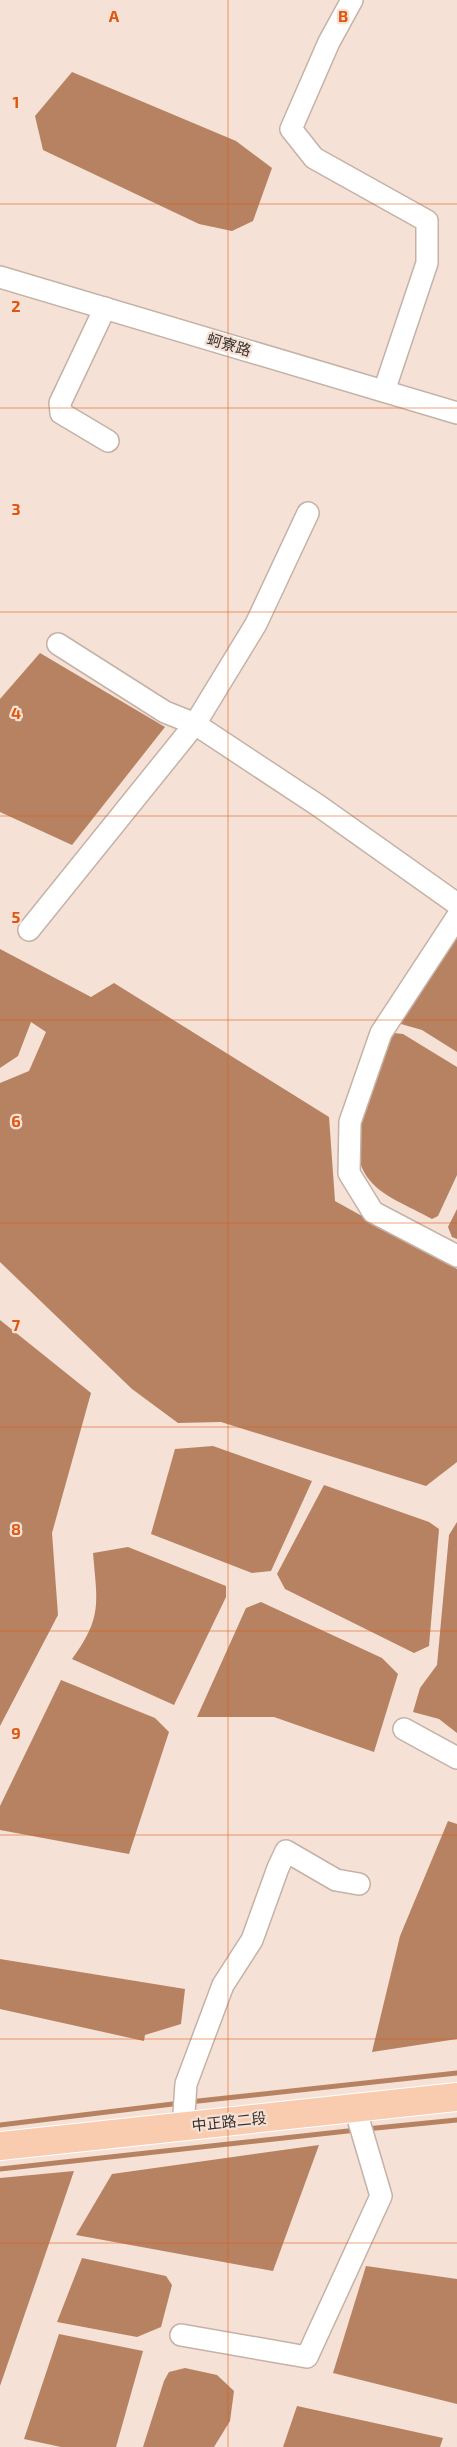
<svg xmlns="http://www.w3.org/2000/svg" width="457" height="2447" viewBox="0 0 457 2447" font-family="'Exo 2','Noto Sans TC',sans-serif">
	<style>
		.water { fill: #b78262 }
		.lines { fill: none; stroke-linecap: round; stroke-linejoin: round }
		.stream { stroke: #b78262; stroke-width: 5 }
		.minor-casing { stroke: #c5b2a7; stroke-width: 24 }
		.major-casing { stroke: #fff; stroke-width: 30 }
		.minor { stroke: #fff; stroke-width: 21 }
		.major { stroke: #f9cbaf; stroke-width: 28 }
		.grid { fill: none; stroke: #df570e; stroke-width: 1; stroke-opacity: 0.55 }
		.labels { text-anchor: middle; stroke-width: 4.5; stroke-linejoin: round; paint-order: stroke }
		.street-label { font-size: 15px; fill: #38302c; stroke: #f5e1d5 }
		.grid-label { font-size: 16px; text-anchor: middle; font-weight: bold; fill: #df570e; stroke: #f5e1d5; stroke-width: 4.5; stroke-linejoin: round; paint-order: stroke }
	</style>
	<rect width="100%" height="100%" fill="#f5e1d5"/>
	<g class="water">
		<polygon points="72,72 236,141 272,168 253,221 232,231 199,224 43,150 35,116"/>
		<polygon points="40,653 165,727 72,845 0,812 0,699"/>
		<polygon points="457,932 457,1052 422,1030 401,1024 397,1016"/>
		<polygon points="0,949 91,997 114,983 329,1117 335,1201 457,1269 457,1462 426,1486 221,1422 178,1423 132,1389 0,1262 0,1083 29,1071 46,1032 31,1022 18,1056 0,1068"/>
		<path d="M384,1032l19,2 54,33v108l-19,41 -6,3c-39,-22 -74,-28 -76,-80z"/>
		<polygon points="457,1209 457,1239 452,1237 448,1227"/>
		<polygon points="0,1320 91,1393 52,1533 58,1615 0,1726"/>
		<polygon points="213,1446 312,1481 271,1571 252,1573 151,1534 175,1449"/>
		<polygon points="324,1485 429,1522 439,1529 429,1646 414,1653 285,1589 277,1574"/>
		<polygon points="457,1522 457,1733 439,1719 413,1712 420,1688 437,1665 449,1535"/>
		<path d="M128,1547l98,39v11l-52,108 -102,-46c31,-42 25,-57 21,-106z"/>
		<polygon points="261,1602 382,1658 398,1674 374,1752 274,1717 197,1717 246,1608"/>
		<polygon points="61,1680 155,1718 169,1732 129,1854 0,1830 0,1806"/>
		<polygon points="448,1821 457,1824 457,2039 372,2052 400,1936"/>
		<polygon points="0,1959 185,1989 181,2024 145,2035 144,2041 0,2009"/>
		<polygon points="319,2145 273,2271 76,2235 112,2174"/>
		<polygon points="74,2171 0,2386 0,2178"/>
		<polygon points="82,2258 166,2276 172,2285 161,2327 137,2337 57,2322"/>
		<polygon points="366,2266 457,2279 457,2404 333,2373"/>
		<polygon points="59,2334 143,2351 116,2447 61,2447 24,2439"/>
		<polygon points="185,2368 217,2375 234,2391 230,2421 214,2447 143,2447 164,2381 169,2372"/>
		<polygon points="297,2406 443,2438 440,2447 283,2447"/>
	</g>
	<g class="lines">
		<g class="stream">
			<polyline points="189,2102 457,2073"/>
			<polyline points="0,2125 181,2103"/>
			<polyline points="366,2129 457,2120"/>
			<polyline points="0,2169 357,2130"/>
		</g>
		<g class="minor-casing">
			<g id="minor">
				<polyline points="352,0 329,42 291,129 314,158 427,221 427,263 384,391"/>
				<polyline points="0,277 457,413"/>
				<polyline points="105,308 60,403 61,413 108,441"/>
				<polyline points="58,644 165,712 195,724 319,806 457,904"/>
				<polyline points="457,917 381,1033 350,1122 349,1173 373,1212 457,1256"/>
				<polyline points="29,930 195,724 256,624 308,513"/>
				<polyline points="404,1729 457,1758"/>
				<polyline points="183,2127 186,2084 223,1985 252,1940 278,1868 286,1851 336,1880 359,1884"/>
				<polyline points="181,2335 307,2357 381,2196 355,2108"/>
			</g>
		</g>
		<g class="major-casing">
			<polyline id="major" points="0,2146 457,2097"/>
		</g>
		<use href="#minor" class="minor"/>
		<use href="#major" class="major"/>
	</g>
	<path class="grid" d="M228,0v2447M0,204h457M0,408h457M0,612h457M0,816h457M0,1020h457M0,1223h457M0,1427h457M0,1631h457M0,1835h457M0,2039h457M0,2243h457"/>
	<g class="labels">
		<g class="street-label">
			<text transform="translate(229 345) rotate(17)" y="5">蚵寮路</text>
			<text transform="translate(229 2122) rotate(-6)" y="5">中正路二段</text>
		</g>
	</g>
	<g class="grid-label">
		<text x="114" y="22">A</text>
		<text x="343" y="22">B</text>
		<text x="16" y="108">1</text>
		<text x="16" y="312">2</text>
		<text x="16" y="515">3</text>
		<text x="16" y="719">4</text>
		<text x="16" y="923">5</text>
		<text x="16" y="1127">6</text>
		<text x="16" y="1331">7</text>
		<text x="16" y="1535">8</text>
		<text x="16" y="1739">9</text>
	</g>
</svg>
